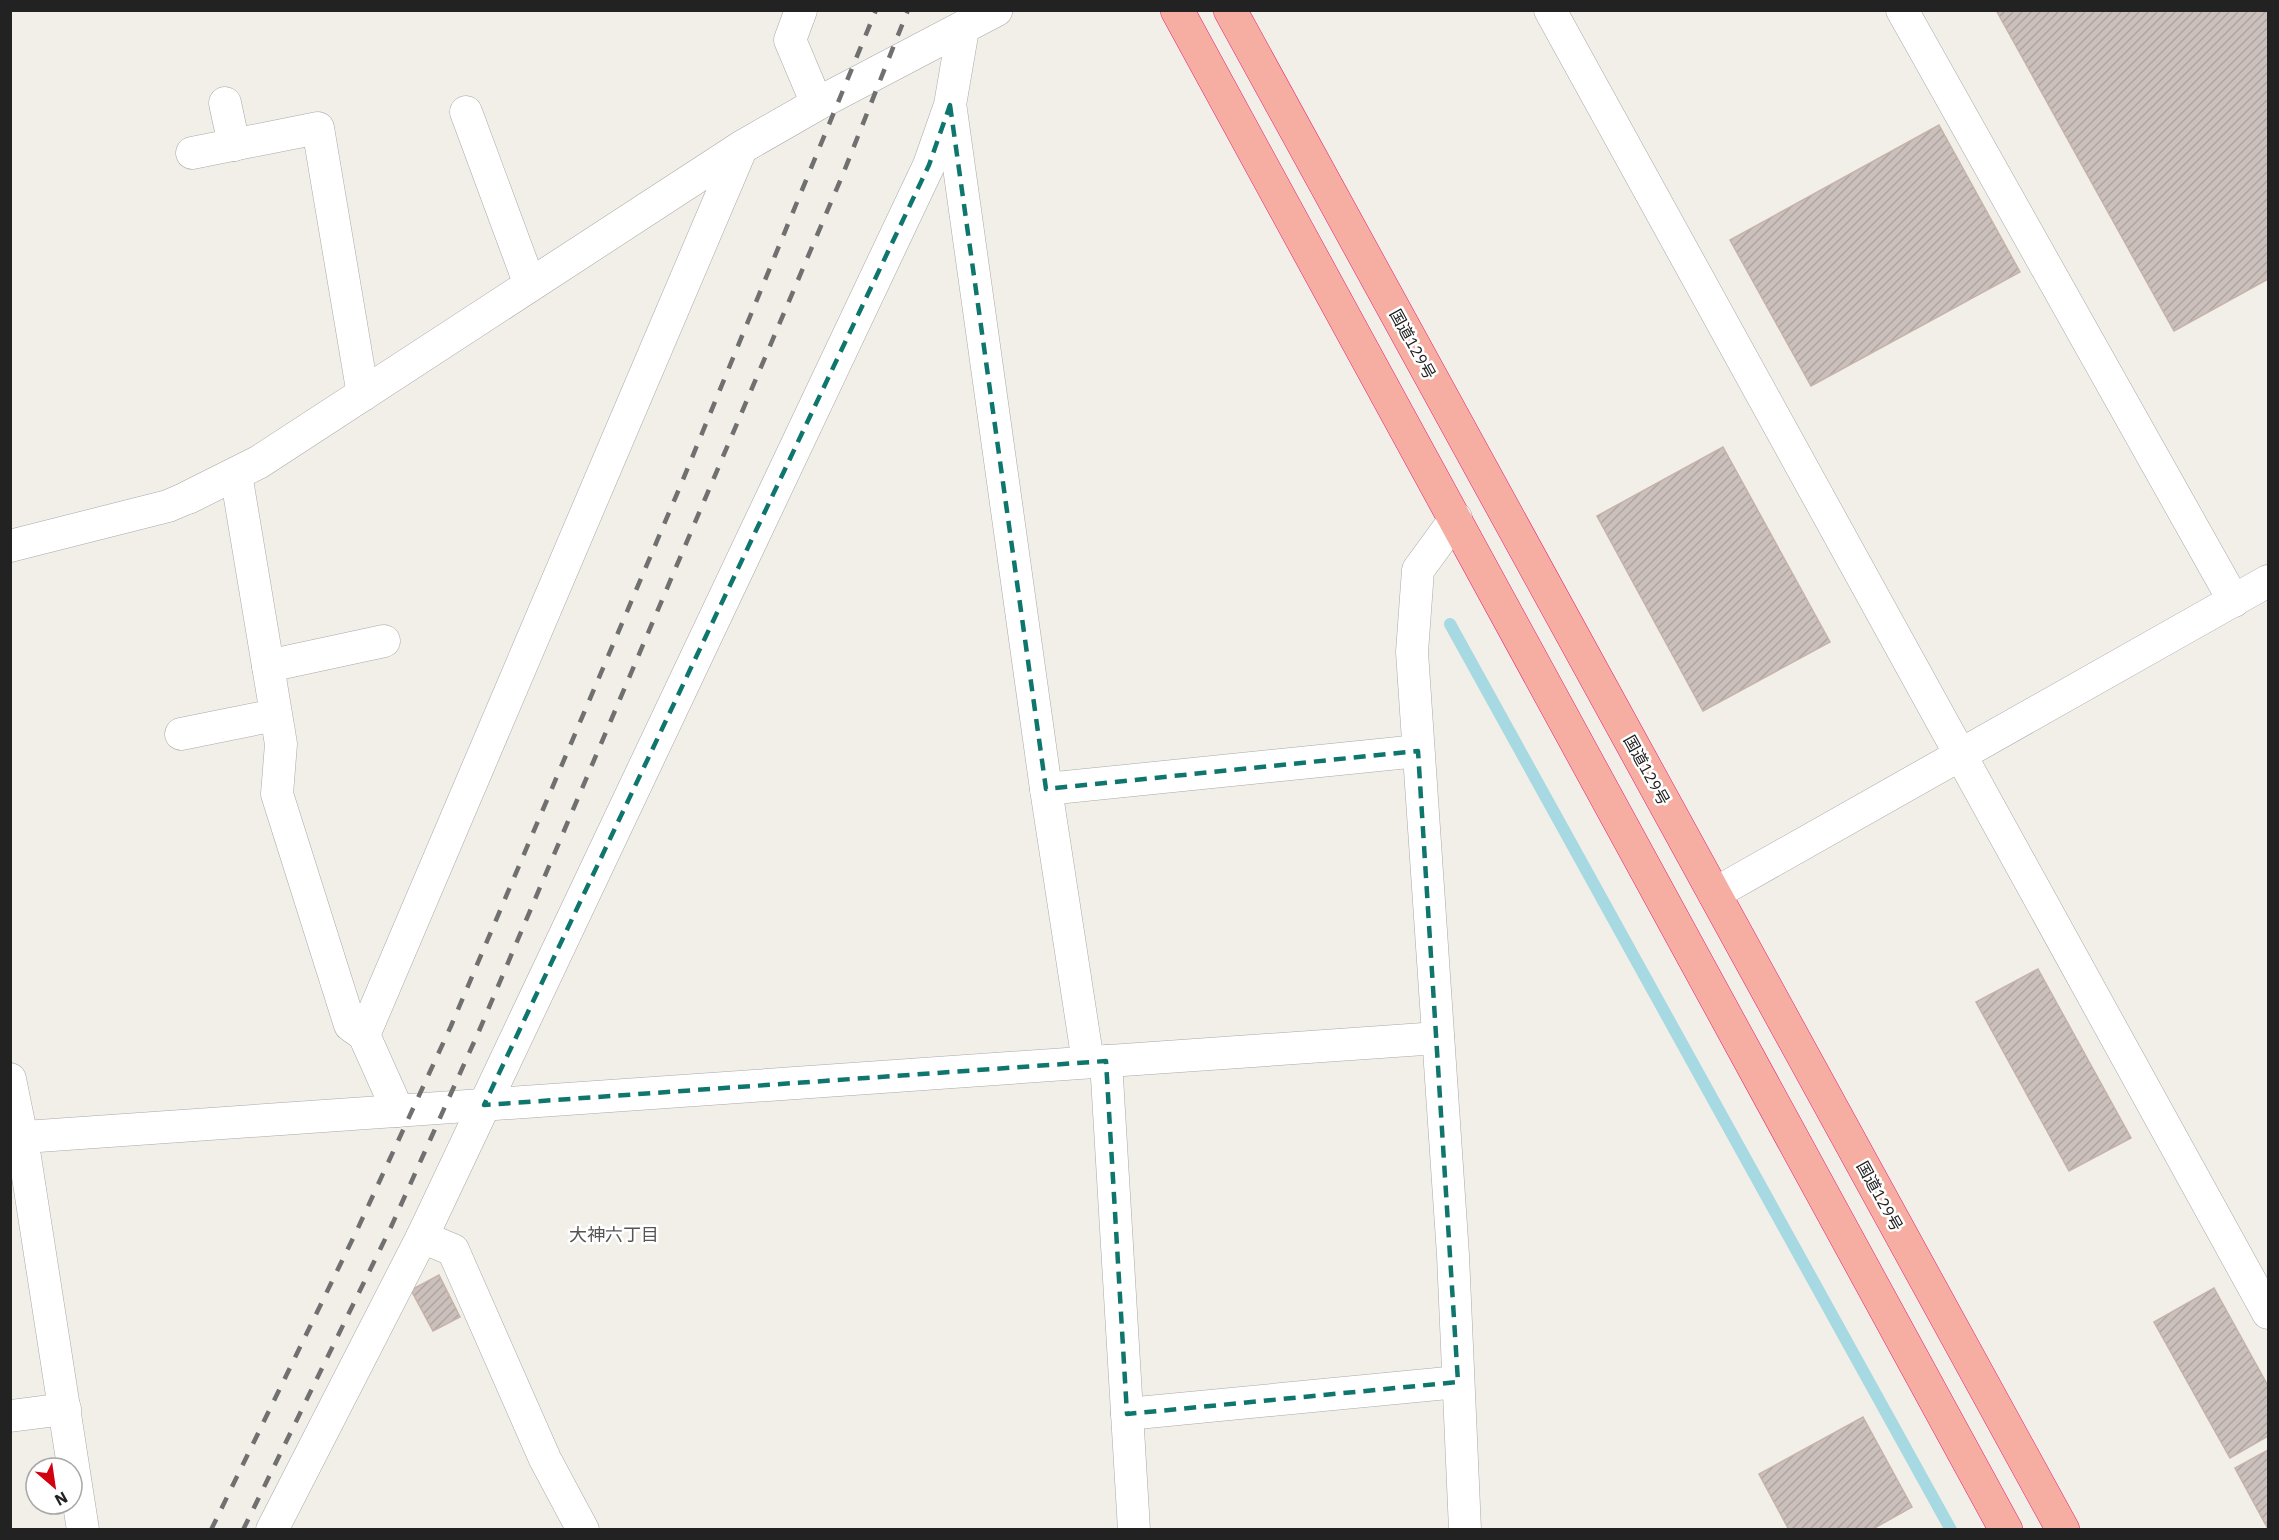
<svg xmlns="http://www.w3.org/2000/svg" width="2279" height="1540" viewBox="0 0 2279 1540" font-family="'IBM Plex Sans','Noto Sans JP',sans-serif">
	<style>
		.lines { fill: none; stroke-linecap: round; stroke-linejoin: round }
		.stream { stroke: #a7d9e2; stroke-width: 12 }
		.building { fill: url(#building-hatch); stroke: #c5b3a9; stroke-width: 1.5 }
		.minor-casing { stroke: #a9a9a9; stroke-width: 33 }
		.tertiary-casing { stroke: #a9a9a9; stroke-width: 34 }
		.trunk-casing { stroke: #e62073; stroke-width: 34 }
		.minor { stroke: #fff; stroke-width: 32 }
		.tertiary { stroke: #fff; stroke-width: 33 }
		.trunk { stroke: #f6aea3; stroke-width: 33 }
		.rail { stroke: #707070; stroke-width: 4.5; stroke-dasharray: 12 12; stroke-linecap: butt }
		.marked { fill: none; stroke: #0f766e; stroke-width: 4.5; stroke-dasharray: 12 8; stroke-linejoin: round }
		.labels { text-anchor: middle; stroke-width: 5; stroke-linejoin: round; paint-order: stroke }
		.street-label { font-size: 16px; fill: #222; stroke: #fff }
		.neighbourhood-label { font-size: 18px; fill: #555; stroke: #fff }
	</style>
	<defs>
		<pattern id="building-hatch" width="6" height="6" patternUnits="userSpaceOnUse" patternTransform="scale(1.5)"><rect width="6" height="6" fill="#cbc0bb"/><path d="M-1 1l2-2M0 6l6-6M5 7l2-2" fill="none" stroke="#aea5a0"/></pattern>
	</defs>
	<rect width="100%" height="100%" fill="#f2eee8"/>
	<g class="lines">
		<polyline class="stream" points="1450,624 1951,1530"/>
	</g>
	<g class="building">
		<polygon points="1996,10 2268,10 2268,279 2174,331"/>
		<polygon points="1939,125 2020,272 1811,386 1730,240"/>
		<polygon points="1723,447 1830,642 1703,711 1597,516"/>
		<polygon points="2038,969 2131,1138 2069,1171 1976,1002"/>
		<polygon points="439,1275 460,1317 433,1331 411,1290"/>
		<polygon points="2214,1288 2268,1386 2268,1436 2230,1458 2154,1322"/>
		<polygon points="1863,1417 1912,1507 1871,1530 1789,1530 1759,1474"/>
		<polygon points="2268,1450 2268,1529 2235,1468"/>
	</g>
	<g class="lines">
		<g class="minor-casing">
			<g id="minor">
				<polyline points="801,10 790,40 817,104"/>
				<polyline points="1550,10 2268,1313"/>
				<polyline points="1902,10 2234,601"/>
				<polyline points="225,103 234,145"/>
				<polyline points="951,110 1046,789 1088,1062"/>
				<polyline points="466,112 530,285"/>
				<polyline points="192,153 318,128 363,395"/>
				<polyline points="236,474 281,744 277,794 350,1025 364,1035 398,1111"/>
				<polyline points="1456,518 1418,570 1412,652 1453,1255 1465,1530"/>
				<polyline points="10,546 168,506 189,497"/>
				<polyline points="268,666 384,641"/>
				<polyline points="181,734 275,715"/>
				<polyline points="1046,789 1418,751"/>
				<polyline points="1714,894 2268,581"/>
				<polyline points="364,1035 742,147"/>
				<polyline points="1106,1061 1134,1530"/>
				<polyline points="10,1079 22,1138 83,1530"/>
				<polyline points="10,1138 1438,1038"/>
				<polyline points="422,1237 453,1250 545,1459 583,1530"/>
				<polyline points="1127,1414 1458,1382"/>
				<polyline points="10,1416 65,1409"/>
				<polyline points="272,1530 422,1237 929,165 950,105 963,29"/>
			</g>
		</g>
		<g class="tertiary-casing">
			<polyline id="tertiary" points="189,497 259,462 742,147 817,104 996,10"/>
		</g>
		<g class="trunk-casing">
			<g id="trunk">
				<polyline points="1177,10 2006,1530"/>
				<polyline points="1230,10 2063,1530"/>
			</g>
		</g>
		<use href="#minor" class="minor"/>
		<use href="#tertiary" class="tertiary"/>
		<use href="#trunk" class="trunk"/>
		<g class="rail">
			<polyline points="211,1530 358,1228 451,1026 682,482 876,10"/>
			<polyline points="243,1530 391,1227 479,1031 843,174 908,10"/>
		</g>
	</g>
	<path class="marked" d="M950,105l96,684 372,-38 40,631 -331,32 -21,-353 -622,44 445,-940z"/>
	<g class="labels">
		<g class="street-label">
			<text transform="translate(1413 344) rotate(61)" y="6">国道129号</text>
			<text transform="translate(1647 770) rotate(61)" y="6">国道129号</text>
			<text transform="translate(1880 1196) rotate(61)" y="6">国道129号</text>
		</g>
		<g class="neighbourhood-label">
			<text x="614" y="1241">大神六丁目</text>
		</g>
	</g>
	<rect width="2279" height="1540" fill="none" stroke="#222222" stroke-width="24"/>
	<g transform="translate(54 1486) rotate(151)"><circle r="28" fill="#ffffff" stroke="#a7a7a7" stroke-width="1.5"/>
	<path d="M0-4.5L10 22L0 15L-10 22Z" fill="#d30010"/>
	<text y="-9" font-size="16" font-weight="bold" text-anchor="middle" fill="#222222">N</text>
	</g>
</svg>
